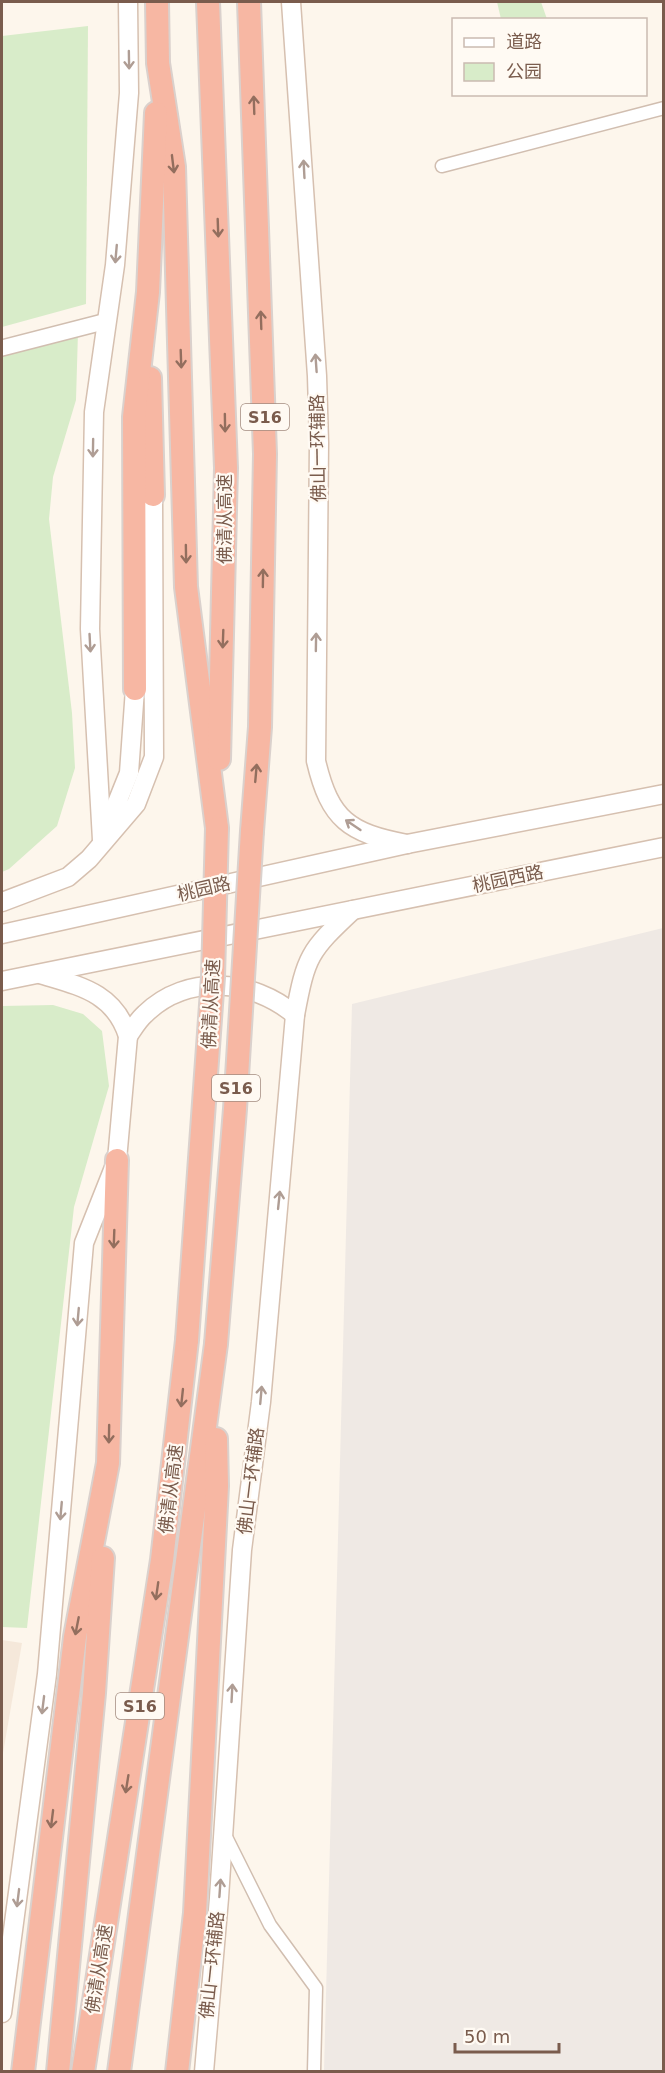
<svg xmlns="http://www.w3.org/2000/svg" width="665" height="2073" viewBox="0 0 665 2073" font-family="'DejaVu Sans','Noto Sans SC',sans-serif">
	<style>
		.residential { fill: #f5e8da }
		.industrial { fill: #efe9e4 }
		.green { fill: #d8ecc9 }
		.lines { fill: none; stroke-linecap: round; stroke-linejoin: round }
		.minor-casing { stroke: #d1beb0; stroke-width: 15 }
		.tertiary-casing { stroke: #d1beb0; stroke-width: 18 }
		.secondary-casing { stroke: #d6c0b0; stroke-width: 21 }
		.motorway-casing { stroke: #dad1cd; stroke-width: 26 }
		.minor { stroke: #fff; stroke-width: 12 }
		.tertiary { stroke: #fff; stroke-width: 15 }
		.secondary { stroke: #fff; stroke-width: 18 }
		.motorway { stroke: #f7b7a3; stroke-width: 22 }
		.motorway-bridge-casing { stroke: #dad1cd; stroke-width: 26; stroke-linecap: butt }
		.motorway-bridge { stroke: #f7b7a3; stroke-width: 22 }
		.oneway { stroke: #af9d94 }
		.oneway2 { stroke: #936e5e }
		.labels { text-anchor: middle; stroke-width: 4.5; stroke-linejoin: round; paint-order: stroke }
		.shield { fill: #fffaf3; stroke: #a28b7f; stroke-width: 1.5 }
		.shield-label { font-size: 16px; font-weight: bold; fill: #7a5c4d }
		.street-label { font-size: 18px; fill: #7a5c4d; stroke: #fffaf3 }
	</style>
	<rect width="100%" height="100%" fill="#fdf6ec"/>
	<polygon class="residential" points="2,1640 22,1643 2,1759"/>
	<polygon class="industrial" points="663,928 663,2071 324,2071 352,1004"/>
	<g class="green">
		<polygon points="497,2 541,2 547,19 501,19"/>
		<polygon points="88,26 86,304 2,327 2,36"/>
		<polygon points="78,332 76,400 53,477 49,519 72,713 75,768 57,826 9,869 2,872 2,351"/>
		<polygon points="53,1005 83,1014 102,1031 109,1086 74,1207 27,1628 2,1627 2,1006"/>
	</g>
	<g class="lines">
		<g class="minor-casing">
			<g id="minor">
				<polyline points="442,166 664,108"/>
				<polyline points="225,1835 270,1925 316,1988 314,2072"/>
			</g>
		</g>
		<g class="tertiary-casing">
			<polyline id="tertiary" points="2,348 107,321"/>
		</g>
		<g class="secondary-casing">
			<g id="secondary">
				<path d="M291,2l26,374 2,67 -3,318c14,59 33,72 91,83"/>
				<polyline points="106,830 129,773 135,689"/>
				<polyline points="102,840 90,629 94,412 115,265 129,93 128,2"/>
				<polyline points="2,902 68,877 89,859 136,804 154,757 153,495"/>
				<polyline points="2,934 407,844 664,794"/>
				<polyline points="2,981 664,847"/>
				<path d="M128,1036c5,-7 10,-16 17,-22 42,-41 108,-35 150,1"/>
				<path d="M2,2013l45,-339 37,-431 33,-83 11,-124c-14,-44 -49,-50 -88,-62"/>
				<path d="M204,2072l15,-174 23,-348 19,-148 34,-387c11,-59 14,-64 58,-105"/>
			</g>
		</g>
		<g class="motorway-casing">
			<g id="motorway">
				<polyline points="157,2 158,63 174,167 186,587 217,828"/>
				<polyline points="208,2 226,468 219,759"/>
				<polyline points="249,2 265,454 260,727 252,831"/>
				<polyline points="150,378 153,495"/>
				<polyline points="135,689 134,417 148,292 156,113"/>
				<polyline points="23,2072 75,1637 108,1463 117,1160"/>
				<polyline points="58,2072 94,1693 103,1558"/>
				<polyline points="83,2072 162,1560 187,1340"/>
				<polyline points="119,2072 216,1344"/>
				<polyline points="177,2072 195,1913 217,1486 216,1439"/>
			</g>
		</g>
		<use href="#minor" class="minor"/>
		<use href="#tertiary" class="tertiary"/>
		<use href="#secondary" class="secondary"/>
		<use href="#motorway" class="motorway"/>
		<g class="motorway-bridge-casing">
			<g id="motorway-bridge">
				<polyline points="187,1340 213,977 217,828"/>
				<polyline points="216,1344 235,1109 252,831"/>
			</g>
		</g>
		<use href="#motorway-bridge" class="motorway-bridge"/>
	</g>
	<defs><path id="oneway-shaft" d="M-6 0H5M1.5-3L5.5 0L1.5 3" fill="none" stroke-width="1.6" stroke-linecap="round" stroke-linejoin="round" transform="scale(1.5)"/></defs>
	<g class="oneway">
		<use href="#oneway-shaft" transform="translate(129 60) rotate(89)"/>
		<use href="#oneway-shaft" transform="translate(304 169) rotate(-93)"/>
		<use href="#oneway-shaft" transform="translate(116 254) rotate(95)"/>
		<use href="#oneway-shaft" transform="translate(316 363) rotate(-94)"/>
		<use href="#oneway-shaft" transform="translate(93 448) rotate(91)"/>
		<use href="#oneway-shaft" transform="translate(316 642) rotate(-89)"/>
		<use href="#oneway-shaft" transform="translate(90 643) rotate(87)"/>
		<use href="#oneway-shaft" transform="translate(353 825) rotate(-146)"/>
		<use href="#oneway-shaft" transform="translate(279 1200) rotate(-84)"/>
		<use href="#oneway-shaft" transform="translate(78 1317) rotate(95)"/>
		<use href="#oneway-shaft" transform="translate(261 1395) rotate(-85)"/>
		<use href="#oneway-shaft" transform="translate(61 1511) rotate(95)"/>
		<use href="#oneway-shaft" transform="translate(232 1693) rotate(-87)"/>
		<use href="#oneway-shaft" transform="translate(43 1705) rotate(97)"/>
		<use href="#oneway-shaft" transform="translate(220 1888) rotate(-86)"/>
		<use href="#oneway-shaft" transform="translate(18 1898) rotate(97)"/>
	</g>
	<g class="oneway2">
		<use href="#oneway-shaft" transform="translate(254 105) rotate(-92)"/>
		<use href="#oneway-shaft" transform="translate(173 164) rotate(83)"/>
		<use href="#oneway-shaft" transform="translate(218 228) rotate(88)"/>
		<use href="#oneway-shaft" transform="translate(261 320) rotate(-92)"/>
		<use href="#oneway-shaft" transform="translate(181 359) rotate(88)"/>
		<use href="#oneway-shaft" transform="translate(225 423) rotate(89)"/>
		<use href="#oneway-shaft" transform="translate(186 554) rotate(89)"/>
		<use href="#oneway-shaft" transform="translate(263 578) rotate(-89)"/>
		<use href="#oneway-shaft" transform="translate(223 639) rotate(92)"/>
		<use href="#oneway-shaft" transform="translate(256 773) rotate(-85)"/>
		<use href="#oneway-shaft" transform="translate(114 1239) rotate(92)"/>
		<use href="#oneway-shaft" transform="translate(182 1398) rotate(96)"/>
		<use href="#oneway-shaft" transform="translate(109 1434) rotate(91)"/>
		<use href="#oneway-shaft" transform="translate(157 1591) rotate(98)"/>
		<use href="#oneway-shaft" transform="translate(77 1626) rotate(101)"/>
		<use href="#oneway-shaft" transform="translate(127 1784) rotate(99)"/>
		<use href="#oneway-shaft" transform="translate(52 1819) rotate(97)"/>
	</g>
	<g class="labels">
		<g class="shield">
			<rect x="241" y="404" width="48" height="26" rx="4.5"/>
			<rect x="212" y="1075" width="48" height="26" rx="4.5"/>
			<rect x="116" y="1693" width="48" height="26" rx="4.5"/>
		</g>
		<g class="shield-label">
			<text x="265" y="423">S16</text>
			<text x="236" y="1094">S16</text>
			<text x="140" y="1712">S16</text>
		</g>
		<g class="street-label">
			<text transform="translate(318 448) rotate(-91)" y="6">佛山一环辅路</text>
			<text transform="translate(225 519) rotate(-90)" y="6">佛清从高速</text>
			<text transform="translate(508 879) rotate(-12)" y="6">桃园西路</text>
			<text transform="translate(204 889) rotate(-13)" y="6">桃园路</text>
			<text transform="translate(211 1004) rotate(-87)" y="6">佛清从高速</text>
			<text transform="translate(251 1481) rotate(-83)" y="6">佛山一环辅路</text>
			<text transform="translate(171 1489) rotate(-83)" y="6">佛清从高速</text>
			<text transform="translate(212 1965) rotate(-84)" y="6">佛山一环辅路</text>
			<text transform="translate(99 1969) rotate(-81)" y="6">佛清从高速</text>
		</g>
	</g>
	<rect width="665" height="2073" fill="none" stroke="#7a5c4d" stroke-width="6"/>
	<rect x="452" y="18" width="195" height="78" fill="#fffaf3" stroke="#cabbb1" stroke-width="1.5"/>
	<rect x="464" y="38" width="30" height="9" fill="#ffffff" stroke="#cabbb1" stroke-width="1.5"/>
	<text x="506" y="48" font-size="18" fill="#7a5c4d">道路</text>
	<rect x="464" y="63" width="30" height="18" fill="#d8ecc9" stroke="#cabbb1" stroke-width="1.5"/>
	<text x="506" y="78" font-size="18" fill="#7a5c4d">公园</text>
	<path d="M455 2043v9h104v-9" fill="none" stroke="#7a5c4d" stroke-width="3"/>
	<text x="464" y="2043" font-size="18" fill="#7a5c4d" stroke="#fffaf3" stroke-width="4.5" paint-order="stroke">50 m</text>
</svg>
